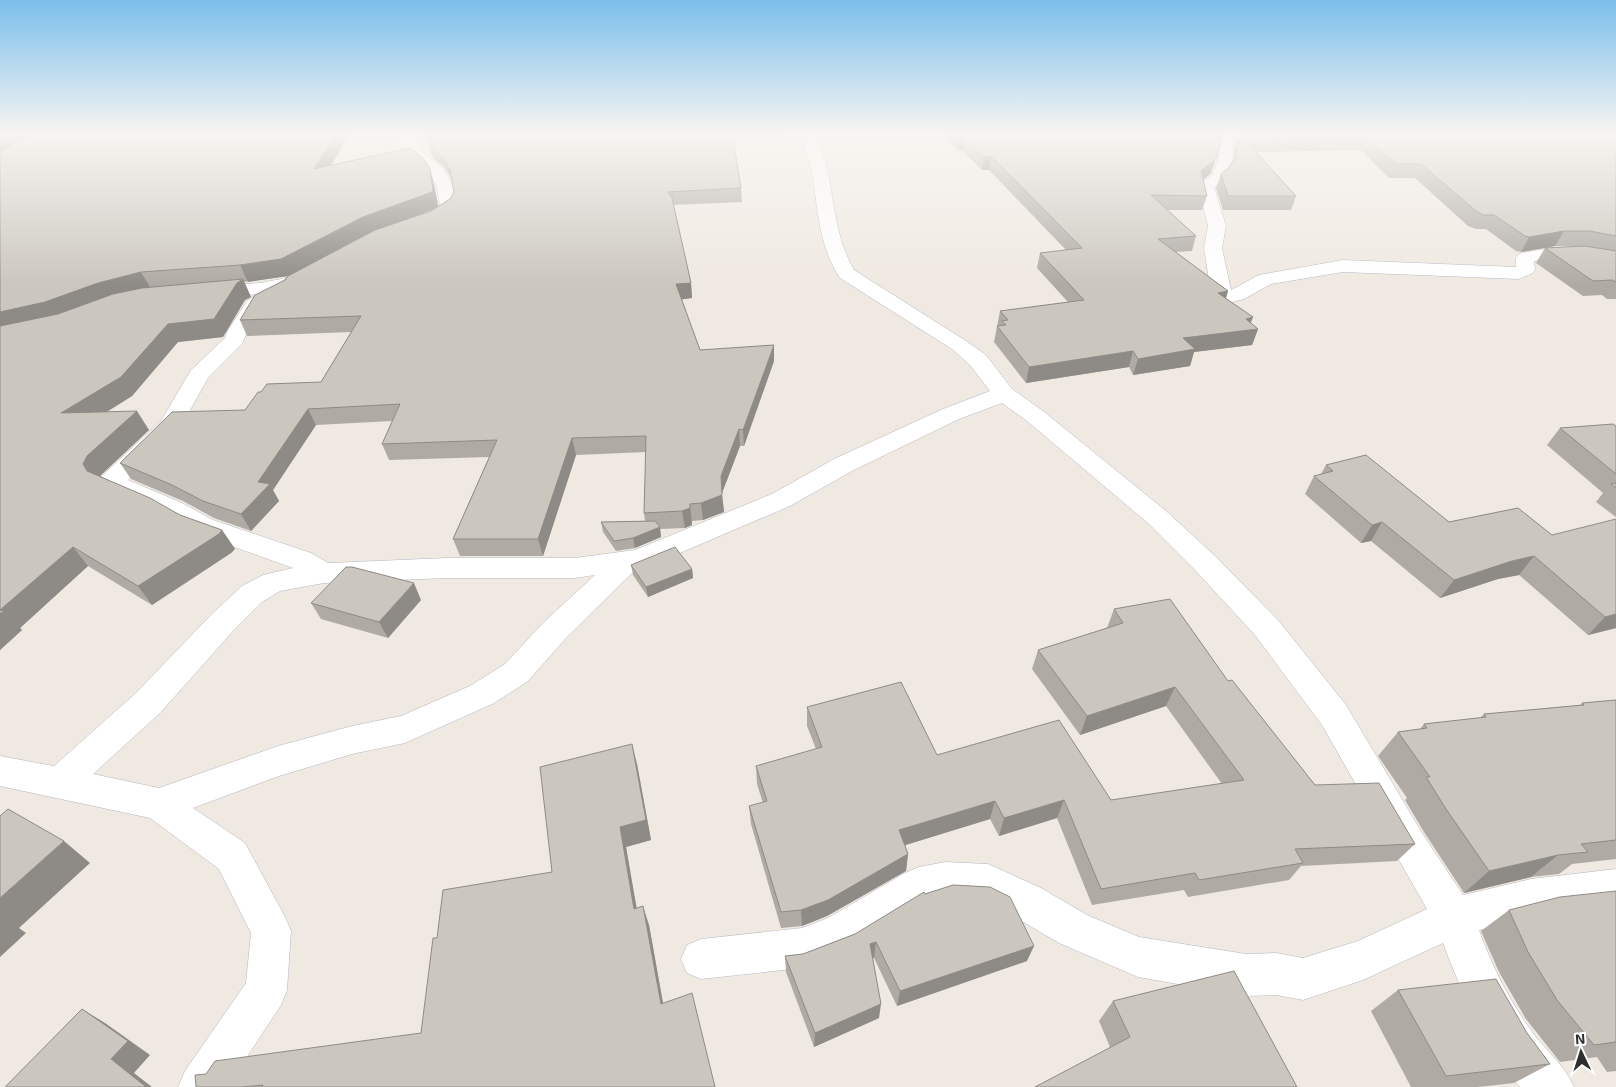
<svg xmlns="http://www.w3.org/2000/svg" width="1616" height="1087" viewBox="0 0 1616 1087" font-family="'Exo 2',sans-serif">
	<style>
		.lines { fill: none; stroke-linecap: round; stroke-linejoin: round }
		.street-casing { stroke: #b4b7c1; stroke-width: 1 }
		.street { fill: #fff; fill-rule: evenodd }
		.wall { fill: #afaba4; fill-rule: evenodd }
		.shaded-wall { fill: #8e8b86 }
		.building { fill: #cbc7bf; stroke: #8e8b86 }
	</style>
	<rect width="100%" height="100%" fill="#efe9e1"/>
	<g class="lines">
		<g class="street-casing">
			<g id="street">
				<path d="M394,133h14l11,16 24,20 9,15 4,22c-6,13 -27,24 -41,21l-3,-4 3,-4 23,-10 2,-3 -4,-22 -7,-12 -21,-17z"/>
				<path d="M801,133h14c5,14 11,30 14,45 6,32 8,63 25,92l112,71 20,14 26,34 31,22 123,100 49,45 62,63 69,86 76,128 41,62 68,-16 85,-10v38l-85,10 -52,13c13,37 31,71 53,102 15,20 32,32 42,55h-54l-2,-2c-34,-43 -56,-91 -75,-142l-80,37 -60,20 -27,-5 -30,1 -108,-19 -79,-34 -46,-27 -28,-14 -40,-2 -19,3 -73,45 -51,20 -101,11 -14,-6 -6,-14 6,-14 14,-6 101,-11 26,-10 77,-45 14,-6 26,-5 43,2 53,24 46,27 52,22 107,17 30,-1 27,5 55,-17 69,-32 -105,-184 -67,-90 -60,-65 -47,-47 -121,-102 -25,-18 -43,16 -107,52 -62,35 -159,68 -65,64 -39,44 -35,22 -87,39 -53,11 -73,22 -86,32 52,35 40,74 6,14 -4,59 -6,15 -54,82h-49l7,-16 61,-88 5,-50 -32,-64 -69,-51 -150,-32v-30l54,10 82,-73 75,-78 31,-29 21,-11 30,-7 -100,-36 -29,-17 -62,-27 -4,-6 4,-6 59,-55 30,-51 34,-32 2,-6 20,-31 11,-7 -48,4 -7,-2 -3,-4 3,-4 7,-2 50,-3 21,-4 27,-9 7,2 2,4c-8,12 -34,15 -48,17l4,1 3,4 -3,4 -11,7 -15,23 -5,12 -34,34 -29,52 -51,50 54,23 31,17 98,33 17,10 119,-5h128l60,-8 137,-56 62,-35 109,-50 47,-18 -20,-26 -18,-16 -112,-71c-20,-29 -22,-66 -27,-100 -2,-15 -8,-30 -12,-45zM595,575l-51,47 -39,42 -35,22 -69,30 -49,10 -74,20 -119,42 -66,-14 67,-61 73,-82 29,-29 18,-11 44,-8 123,-5h128z"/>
				<path d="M1234,133h33l-2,3 -27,5 -6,4c3,19 -2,31 -18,42l12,39 -4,22 9,42 28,-15 84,-15 173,7v-9l3,-4c31,-8 65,-10 97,0v12c-28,-7 -53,-10 -82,-5l1,8 -2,4 -14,6 -176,-7 -72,12 -27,15 -16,4 -7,-2 -6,-4 -5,-10 -6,-39 4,-22 -10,-40 15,-12 6,-18 -2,-12 12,-10z"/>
			</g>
		</g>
		<use href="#street" class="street"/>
	</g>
	<g class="wall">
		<path d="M0,133h350l-19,32 103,20 4,21 -1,2 13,-9 4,-7 -2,-12 -7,-12 -12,-10 -4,-13h2l-6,-12h356v5l-48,1 8,49 1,14 -69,3 18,78 1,15 -11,1 19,51 74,-5v16l-30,85h-4l-18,47 2,19 -21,8 -11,1v4l-7,3 -25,1 1,8 -26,11 -19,3 -13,-19 -2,-10 44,-1 -1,-8 2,-61 -70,3 -33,101h-83l-7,-17 36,-82 -100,3 -7,-16 10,-23 -76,4 -43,65 6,11 -28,30 -37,-13 -31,-17 -52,-22 -11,-16 125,-53 76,-28 30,-50 -104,4 -7,-16 48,-44 -44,6 7,15 -6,3 -22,37 -45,5 -46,54 -26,16 43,18 -49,46 80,39 42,15 13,19 -4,4 -79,52 -64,-39 -68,62 2,2 -22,20zM437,208l-6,3 -37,13 27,-10z"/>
		<polygon points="941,133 1228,133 1221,138 1211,173 1203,180 1207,196 1202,210 1167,210 1196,236 1192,251 1176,252 1228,291 1226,299 1251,323 1258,329 1252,345 1194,352 1190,366 1133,375 1129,367 1026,383 994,342 1000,311 1068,302 1037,268 1040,253 1066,250 989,170 982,170 963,151 958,151"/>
		<path d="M1238,133h378v166h-9l-5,-4 -19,1 -47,-33 9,-15 -24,4 -5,-1 -30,-22h-10l-8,-3 -53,-48h-26l-28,-28 -105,2 40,44 -5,14h-68l-7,-22 5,-14 9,-8 4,-7v-13zM1555,246h27l-37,2z"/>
		<polygon points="1616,426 1616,517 1596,502 1603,493 1547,445 1560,428"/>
		<polygon points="1326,465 1449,522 1518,508 1616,628 1588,635 1519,575 1498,579 1440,598 1371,541 1361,543 1305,494 1314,476 1321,474"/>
		<polygon points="631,565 692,569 693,578 648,597 633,575"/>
		<polygon points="421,600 388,638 321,619 311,603"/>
		<polygon points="1114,609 1228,681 1315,785 1415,844 1397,861 1301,866 1289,880 1188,897 1184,890 1092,905 1057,818 999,836 990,819 905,845 908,854 906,871 827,916 802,926 781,928 751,824 749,806 763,803 757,784 756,766 816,749 807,726 807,707 937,755 1111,800 1222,784 1166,706 1080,735 1032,669 1038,650 1107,628"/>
		<polygon points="1616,700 1616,859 1572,864 1559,874 1531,877 1464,893 1424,832 1405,800 1407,798 1378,756 1398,732 1420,729 1424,724 1480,718 1484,714 1580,705 1582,703"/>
		<polygon points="637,764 651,840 626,847 636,908 649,925 663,1003 715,1087 196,1087 206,1074 421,1033 437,938 552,872"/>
		<polygon points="1616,891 1616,1071 1607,1072 1597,1057 1560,1062 1526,1019 1499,972 1481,931 1509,910"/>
		<polygon points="925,894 1027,961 897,1006 874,958 872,958 879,1018 814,1047 786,972 785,956 803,954 855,934"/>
		<polygon points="1398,990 1527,1033 1550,1064 1514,1083 1478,1087 1411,1087 1371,1011"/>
		<polygon points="1113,1001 1297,1087 1110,1047 1099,1021"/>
	</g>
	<g class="shaded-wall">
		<polygon points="8,133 45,133 0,156 0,137"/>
		<polygon points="337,133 350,133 320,184 314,169"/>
		<polygon points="1219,133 1228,133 1216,143"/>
		<polygon points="959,138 964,138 963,151 958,151"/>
		<polygon points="1221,143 1211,173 1197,185 1201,171"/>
		<polygon points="991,156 989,170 982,170 984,157"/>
		<polygon points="430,169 434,185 438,206 437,208 369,233 288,276 248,282 240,265"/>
		<polygon points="1564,231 1555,246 1521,252 1529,237"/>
		<polygon points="141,272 151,289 0,333 0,312 98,283"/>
		<polygon points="243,279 251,297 245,300 223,337 178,342 132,396 75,432 61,413 168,324"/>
		<polygon points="691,283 692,298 678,300 676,284"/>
		<polygon points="1228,291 1223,307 1218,293"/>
		<polygon points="1253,317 1248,330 1258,329 1252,345 1194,352 1190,366 1133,375 1138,359 1183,338"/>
		<polygon points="774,345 774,361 744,446 743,430"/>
		<polygon points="1133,351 1129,367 1026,383 1029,367"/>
		<polygon points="308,409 316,425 273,490 279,501 251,531 241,514 258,482"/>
		<polygon points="137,411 149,430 101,475 96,483 83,464 87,456"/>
		<polygon points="739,429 740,446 722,493 721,476"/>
		<polygon points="572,438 576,455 543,556 538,539"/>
		<polygon points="722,495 724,512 703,520 701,503"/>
		<polygon points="690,504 692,525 685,528 682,511"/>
		<polygon points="1382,522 1371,541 1361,543 1372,525"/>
		<polygon points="660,527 661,537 635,548 633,538"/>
		<polygon points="222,530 235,549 231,553 152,605 138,586"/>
		<polygon points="73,547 88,566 20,628 22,630 0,650 0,610"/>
		<polygon points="1534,556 1519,575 1498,579 1440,598 1454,580 1512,561"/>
		<polygon points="692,569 693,578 648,597 646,587"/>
		<polygon points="414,583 421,600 388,638 379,622"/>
		<polygon points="1616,614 1616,628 1588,635 1605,617"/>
		<polygon points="1175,687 1166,706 1080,735 1087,716"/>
		<polygon points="632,744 637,764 651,840 626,847 640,927 634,909 620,827"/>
		<polygon points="1064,800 1057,818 999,836 1004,818"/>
		<polygon points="995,801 990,819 896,848 899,830"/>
		<polygon points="64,841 90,863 19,928 26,933 0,957 0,898"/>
		<polygon points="908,854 906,871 827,916 802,926 801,910"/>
		<polygon points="1558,855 1531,877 1464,893 1489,871"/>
		<polygon points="643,906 649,925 666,1020 661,1004"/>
		<polygon points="876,942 874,958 868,960 870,944"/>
		<polygon points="1034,946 1027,961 897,1006 900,991"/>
		<polygon points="881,1004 879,1018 814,1047 815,1033"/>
		<polygon points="82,1009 105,1023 150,1055 134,1073 152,1087 144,1087 111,1059"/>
	</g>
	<g class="building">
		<polygon points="0,133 8,133 0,137"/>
		<polygon points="37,133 337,133 314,169 410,148 423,158 430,169 433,190 432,192 363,217 281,259 240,265 141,272 98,283 45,302 0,312 0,151"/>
		<polygon points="428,133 732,133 741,188 668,192 672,198 691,283 676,284 700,350 774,345 743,430 739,429 721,476 722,495 701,503 690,504 690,508 682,511 644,513 646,436 572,438 538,539 453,539 497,440 382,444 400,404 308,409 258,482 270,484 241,514 203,501 172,485 120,463 172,412 245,410 258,392 261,392 267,384 321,382 361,316 240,320 255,295 285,280 288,276 375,230 431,211 450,199 454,192 450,170 441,155 429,145 434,144"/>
		<polygon points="954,133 1220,133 1221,143 1216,159 1201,171 1207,196 1151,195 1196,236 1158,239 1228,291 1218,293 1253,317 1246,319 1258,329 1183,338 1195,349 1138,359 1133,351 1029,367 997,326 1006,325 1002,321 1008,320 1000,311 1084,300 1040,253 1082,248 991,156 984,157 964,138 959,138"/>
		<polygon points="1238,133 1616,133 1616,236 1589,231 1564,231 1529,237 1525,236 1494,215 1483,215 1476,211 1421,164 1396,164 1366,137 1244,139 1296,196 1228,196 1221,174 1230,166 1236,156 1239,145"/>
		<polygon points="1585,246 1616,251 1616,282 1612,280 1593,281 1545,248"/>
		<polygon points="243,279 237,283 214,319 168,324 121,377 61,413 137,411 87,456 83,464 87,471 150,498 180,515 222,530 219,534 138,586 73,547 0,610 4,611 0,614 0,326 58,314 113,294 142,288"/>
		<polygon points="1613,424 1616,426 1616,474 1560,428"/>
		<polygon points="1366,455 1449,522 1518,508 1552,535 1616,519 1616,614 1605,617 1534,556 1512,561 1454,580 1382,522 1372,525 1314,476 1333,471 1326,465"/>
		<polygon points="1616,483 1616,488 1611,484"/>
		<polygon points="655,521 660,527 633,538 614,541 601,522"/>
		<polygon points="675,547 692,569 646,587 631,565"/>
		<polygon points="346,567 352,567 414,583 379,622 311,603"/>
		<polygon points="1170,599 1228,681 1232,680 1315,785 1379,783 1415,844 1295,849 1303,863 1199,880 1195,873 1101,889 1064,800 1004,818 995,801 899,830 908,854 828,900 801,910 781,912 749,806 767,801 756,766 822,747 807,707 901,682 937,755 1059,720 1111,800 1244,780 1175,687 1087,716 1038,650 1123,623 1114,609"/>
		<polygon points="1616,700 1616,840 1581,844 1588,852 1558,855 1489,871 1446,809 1426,777 1430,777 1398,732 1427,728 1424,724 1486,717 1484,714 1584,705 1582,703"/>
		<polygon points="632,744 646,820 620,827 634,909 643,906 661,1004 692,993 715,1087 262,1087 263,1085 242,1087 196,1087 195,1075 206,1074 215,1061 421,1033 433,938 437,938 443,890 552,872 540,767"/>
		<polygon points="8,809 64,841 0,898 0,816"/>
		<polygon points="953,885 990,887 1010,897 1034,946 900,991 876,942 870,944 881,1004 815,1033 785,956 803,954 855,934 924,892 925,894"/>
		<polygon points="1616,891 1616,1042 1594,1045 1557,1000 1528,952 1509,910 1560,897"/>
		<polygon points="1234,971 1297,1087 1035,1087 1130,1037 1113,1001"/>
		<polygon points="1496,979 1527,1033 1550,1064 1446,1076 1398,990"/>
		<polygon points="82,1009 128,1041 111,1059 145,1086 144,1087 5,1087"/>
	</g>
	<linearGradient id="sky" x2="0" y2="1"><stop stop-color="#7abfeb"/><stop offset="0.47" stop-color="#f8f5f2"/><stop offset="1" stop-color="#f8f5f2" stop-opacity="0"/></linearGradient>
	<rect width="1616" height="285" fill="url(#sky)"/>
	<g transform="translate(1581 1052) rotate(356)" stroke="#ffffff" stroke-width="4" paint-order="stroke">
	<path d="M0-4L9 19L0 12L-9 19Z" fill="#2e2e2e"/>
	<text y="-8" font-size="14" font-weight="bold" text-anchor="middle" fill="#2e2e2e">N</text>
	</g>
</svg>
